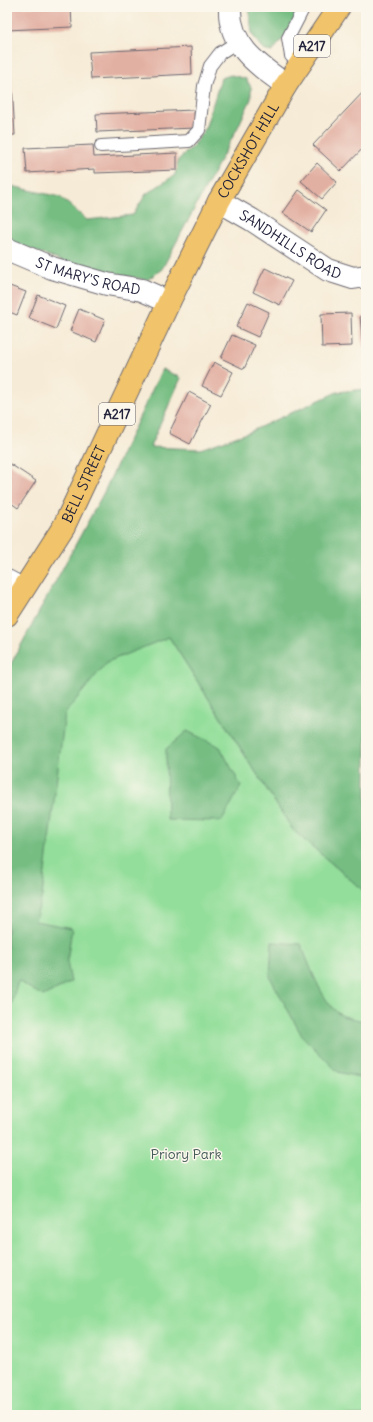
<svg xmlns="http://www.w3.org/2000/svg" width="373" height="1422" viewBox="0 0 373 1422" font-family="Delius,sans-serif">
	<style>
		.green { fill: #93de9a; stroke: #5a806a }
		.forest { fill: #76bd82; stroke: #4c705e }
		.building { fill: #e2b0a3 }
		.lines { fill: none; stroke-linecap: round; stroke-linejoin: round }
		.service-casing { stroke: #6c6871; stroke-width: 14 }
		.minor-casing { stroke: #6c6871; stroke-width: 24 }
		.primary-casing { stroke: #6c6871; stroke-width: 24 }
		.service { stroke: #fff; stroke-width: 12 }
		.minor { stroke: #fff; stroke-width: 22 }
		.primary { stroke: #f1c36a; stroke-width: 22 }
		.labels { text-anchor: middle; stroke-width: 3; stroke-linejoin: round; paint-order: stroke }
		.shield { fill: #fbf7ec; stroke: #636270; stroke-width: 1 }
		.shield-label { font-size: 13px; font-weight: bold; fill: #22223b }
		.street-label { font-size: 14px; fill: #22223b; stroke: #fbf7ec }
		.park-label { font-size: 14px; fill: #445a58; stroke: #fbf7ec }
	</style>
	<rect width="100%" height="100%" fill="#fbf7ec"/>
	<filter id="ink" filterUnits="userSpaceOnUse"><feTurbulence type="fractalNoise" baseFrequency=".025" numOctaves="2"/><feDisplacementMap in="SourceGraphic" scale="8" xChannelSelector="R" yChannelSelector="G"/><feConvolveMatrix kernelMatrix="1 2 1 2 8 2 1 2 1" color-interpolation-filters="sRGB"/></filter>
	<filter id="wash" filterUnits="userSpaceOnUse"><feTurbulence type="fractalNoise" baseFrequency=".012" numOctaves="4" result="noise"/><feDisplacementMap in="SourceGraphic" scale="16" xChannelSelector="R" yChannelSelector="G"/><feGaussianBlur stdDeviation="0.9" result="paint"/><feColorMatrix in="noise" values="0 0 0 0 0 0 0 0 0 0 0 0 0 0 0 0 0 1.4 0 .05"/><feComposite in="paint" operator="in"/></filter>
	<g filter="url(#wash)">
		<rect width="100%" height="100%" fill="#f6ebd6"/>
		<polygon class="green" points="169,637 293,830 366,893 366,1415 7,1415 7,671"/>
		<g class="forest">
			<polygon points="249,7 309,7 272,52 263,50 252,34"/>
			<polygon points="231,75 246,79 251,87 251,99 238,127 162,269 147,280 76,267 7,240 7,185 60,197 87,220 133,215 146,194 175,175 178,160 193,146 205,129 221,78"/>
			<polygon points="162,369 181,378 150,447 200,449 247,433 337,392 366,389 366,893 293,830 169,637 107,662 65,713 42,896 35,921 72,928 67,962 71,982 43,996 18,981 7,1020 7,671 104,492"/>
			<polygon points="187,731 220,747 241,786 222,821 167,820 166,749"/>
			<path d="M272,942l29,2c8,20 20,56 38,70 7,4 19,5 27,8v57l-28,-7 -36,-36 -32,-59z"/>
		</g>
		<g id="blocks">
			<g class="building">
				<polygon points="7,7 71,7 72,27 7,30"/>
				<polygon points="191,47 192,74 91,79 89,52"/>
				<polygon points="11,68 15,135 7,135 7,69"/>
				<polygon points="366,89 366,145 341,171 313,145"/>
				<polygon points="194,110 195,128 97,132 96,114"/>
				<polygon points="93,145 94,157 177,153 177,170 95,173 95,169 27,173 25,148"/>
				<polygon points="317,163 337,182 322,199 301,181"/>
				<polygon points="299,190 326,210 311,232 283,213"/>
				<polygon points="265,268 292,281 280,305 253,292"/>
				<polygon points="7,285 26,292 17,315 7,311"/>
				<polygon points="38,295 65,306 56,329 29,318"/>
				<polygon points="248,302 269,312 258,337 236,327"/>
				<polygon points="79,309 105,320 96,342 70,331"/>
				<polygon points="351,313 352,346 322,347 321,314"/>
				<polygon points="360,316 366,316 366,347 363,347"/>
				<polygon points="232,335 255,345 244,369 221,358"/>
				<polygon points="214,362 233,372 221,395 202,386"/>
				<polygon points="189,392 211,404 190,444 169,433"/>
				<polygon points="7,462 36,481 18,508 7,500"/>
			</g>
		</g>
	</g>
	<g filter="url(#ink)">
		<use href="#blocks" fill-opacity="0" stroke="#6c6871" stroke-width="1"/>
		<g class="lines">
			<g class="service-casing">
				<g id="service">
					<polyline points="300,64 291,56 288,38 304,7"/>
					<polyline points="101,146 189,141 199,130 204,86 210,66 220,53 237,42"/>
				</g>
			</g>
			<g class="minor-casing">
				<g id="minor">
					<path d="M230,7c-2,38 28,58 56,78"/>
					<path id="s1" d="M219,201l33,19 76,50 25,8 13,-2"/>
					<path id="s2" d="M7,249l45,19 55,16 35,6 27,12"/>
					<polyline points="7,581 22,589"/>
				</g>
			</g>
			<g class="primary-casing">
				<g id="primary">
					<path id="s3" d="M7,615l57,-89 105,-224 50,-101 67,-116 53,-78"/>
				</g>
			</g>
			<use href="#service" class="service"/>
			<use href="#minor" class="minor"/>
			<use href="#primary" class="primary"/>
		</g>
	</g>
	<g class="labels">
		<g class="shield">
			<rect x="294" y="35" width="36" height="22" rx="3"/>
			<rect x="99" y="403" width="36" height="22" rx="3"/>
		</g>
		<g class="shield-label">
			<text x="312" y="51">A217</text>
			<text x="117" y="419">A217</text>
		</g>
		<g class="street-label">
			<text dy="5" stroke="none"><textPath href="#s3" startOffset="524">COCKSHOT HILL</textPath></text>
			<text dy="5" stroke="none"><textPath href="#s1" startOffset="84">SANDHILLS ROAD</textPath></text>
			<text dy="5" stroke="none"><textPath href="#s2" startOffset="86">ST MARY'S ROAD</textPath></text>
			<text dy="5" stroke="none"><textPath href="#s3" startOffset="152">BELL STREET</textPath></text>
		</g>
		<g class="park-label">
			<text x="186" y="1159">Priory Park</text>
		</g>
	</g>
	<rect width="373" height="1422" fill="none" stroke="#fbf7ec" stroke-width="24"/>
</svg>
